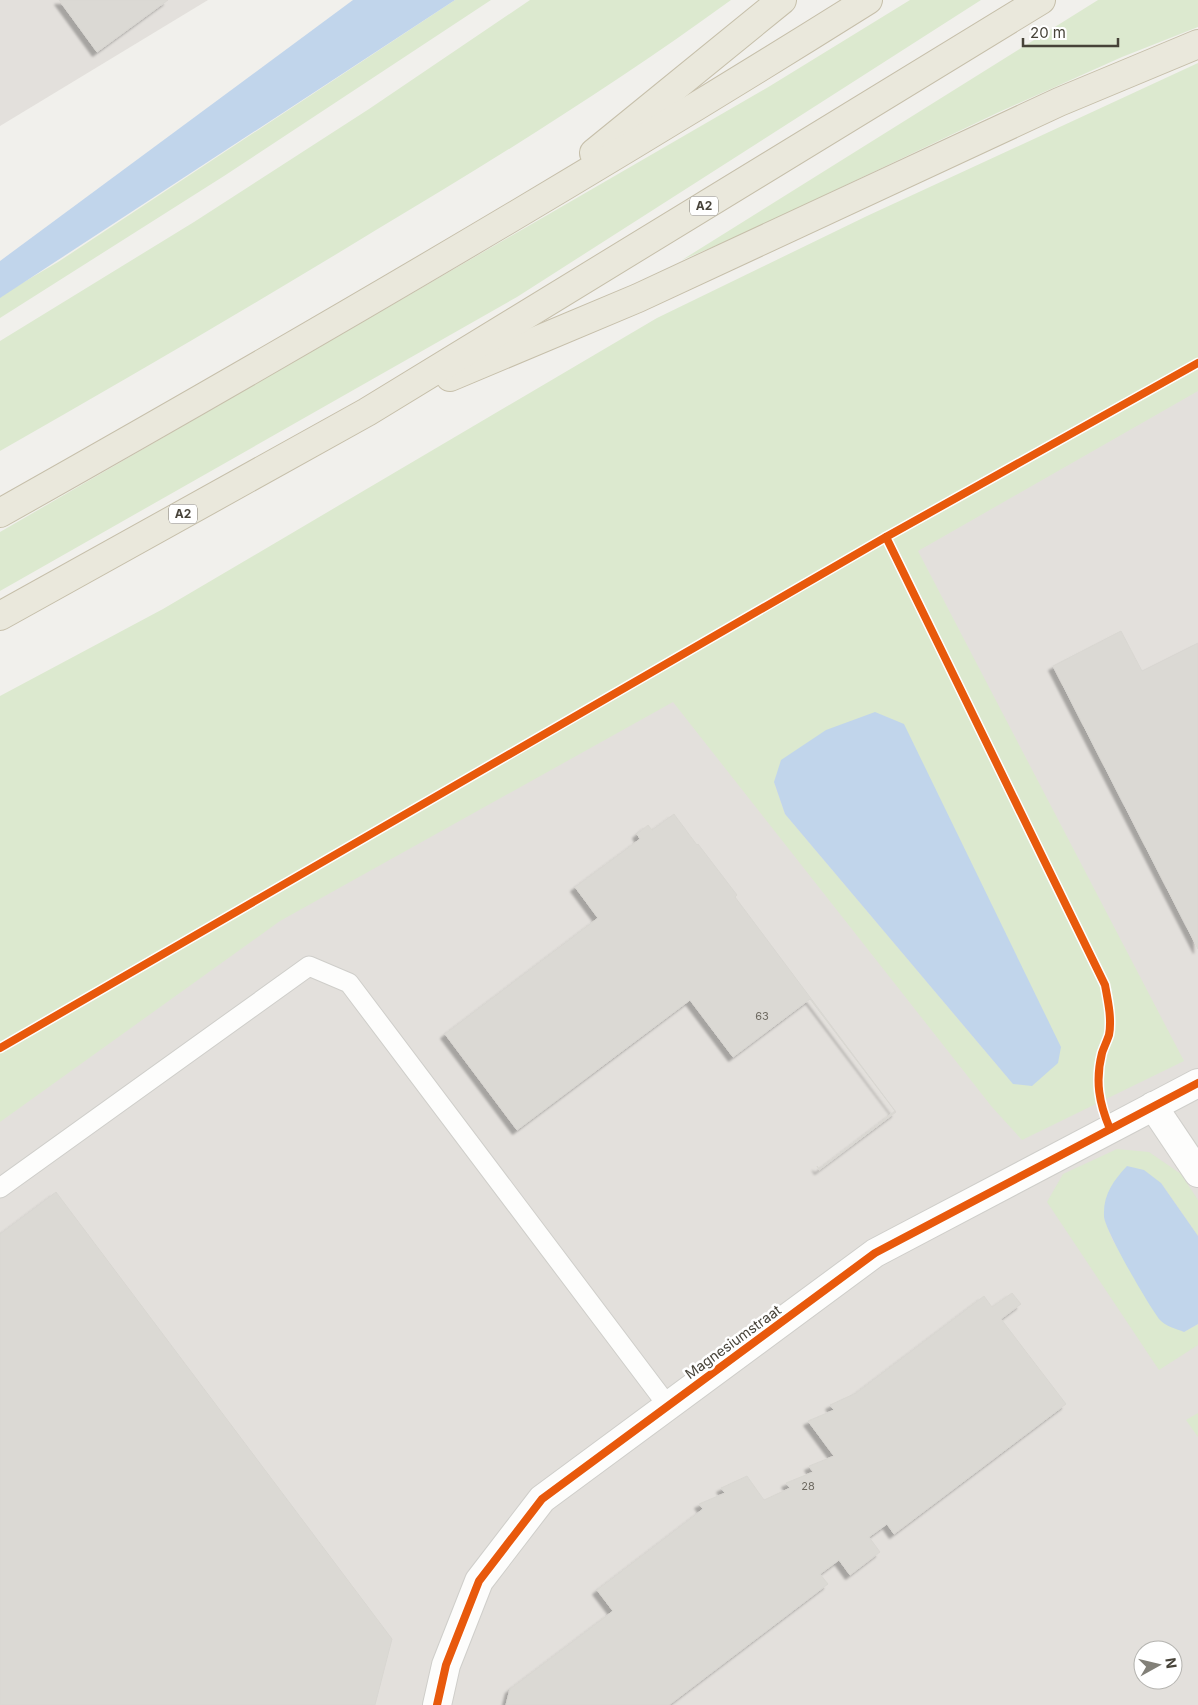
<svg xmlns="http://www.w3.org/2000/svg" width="1198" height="1705" viewBox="0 0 1198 1705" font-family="Inter,sans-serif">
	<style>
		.industrial { fill: #e3e0dc; fill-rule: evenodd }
		.green { fill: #dce9cf; fill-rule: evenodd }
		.water { fill: #c1d5eb }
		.building { fill: #dbd9d4; stroke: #d9d7d2; filter: url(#shadow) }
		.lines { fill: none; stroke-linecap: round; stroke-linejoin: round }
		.service-casing { stroke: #cfceca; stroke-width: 21 }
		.minor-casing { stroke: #cfceca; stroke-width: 30 }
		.motorway-casing { stroke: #c6bfaa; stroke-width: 30 }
		.service { stroke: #fdfdfc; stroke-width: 19 }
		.minor { stroke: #fdfdfc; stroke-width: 28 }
		.motorway { stroke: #eae8dc; stroke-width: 28 }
		.cycleway-casing { stroke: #fff; stroke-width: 11 }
		.cycleway { stroke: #e8590c; stroke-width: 8 }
		.labels { text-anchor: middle; stroke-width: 5; stroke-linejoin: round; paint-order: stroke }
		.number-label { font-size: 11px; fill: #6d6960 }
		.shield { fill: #fff; stroke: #7e7b74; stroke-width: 1 }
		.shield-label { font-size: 12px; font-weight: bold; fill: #474339 }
		.street-label { font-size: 14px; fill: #474339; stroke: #fff }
	</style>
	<defs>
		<filter id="shadow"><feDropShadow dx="-4.5" dy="4.5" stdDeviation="1" flood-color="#0004"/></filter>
	</defs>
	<rect width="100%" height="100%" fill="#f1f0ec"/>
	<g class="industrial">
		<polygon points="0,0 208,0 0,126"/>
		<path d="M1198,383v1322h-1198v-588l269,-200zM1143,1650h30v30h-30z"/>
	</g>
	<g class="green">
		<polygon points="455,0 491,0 224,176 0,318 0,296 58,262"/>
		<path d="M530,0h201c-114,83 -234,158 -355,230 -124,76 -250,149 -376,221v-110l194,-119 175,-113z"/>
		<polygon points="910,0 981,0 517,297 0,591 0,532 770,86"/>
		<polygon points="1098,0 1198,0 1198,27 1122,57 997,113 741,235 682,260"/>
		<path d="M1198,63v328l-280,160 266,510 -162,79 -30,-33 -319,-405 -393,219 -280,201v-426l163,-87 494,-291 210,-102zM774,782l239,302 -228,-270z"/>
		<polygon points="1117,1149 1149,1152 1181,1174 1198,1200 1198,1236 1161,1183 1104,1218 1112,1239 1161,1321 1184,1332 1198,1324 1198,1345 1159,1370 1047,1202 1063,1174"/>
		<polygon points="1198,1413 1198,1437 1186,1420"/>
	</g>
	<g class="water">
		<polygon points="353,0 455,0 0,298 0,261"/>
		<polygon points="875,712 904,724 1061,1047 1058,1063 1032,1086 1013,1084 785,814 774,782 781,760 826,730"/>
		<path d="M1127,1166l17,4 17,13 37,53v88l-14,8c-7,-3 -19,-6 -24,-12 -10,-12 -56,-91 -56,-104 -1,-21 9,-35 23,-50z"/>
	</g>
	<g class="building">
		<polygon points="59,0 168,0 97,52"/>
		<polygon points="1121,631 1142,671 1198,643 1198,949 1053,666"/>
		<polygon points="674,814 697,845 698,844 737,895 735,897 896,1112 819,1170 817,1166 819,1169 895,1111 810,999 733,1057 690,1000 517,1130 445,1034 598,918 575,887 640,839 637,834 648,825 652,830"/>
		<polygon points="56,1192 392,1639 375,1705 0,1705 0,1234"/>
		<polygon points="1012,1293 1021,1304 1001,1319 1066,1404 894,1534 887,1524 869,1537 880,1552 850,1575 839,1560 820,1574 828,1584 669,1705 506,1705 510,1689 613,1611 597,1590 703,1509 699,1504 725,1493 721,1488 747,1476 764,1500 790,1488 786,1483 813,1472 809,1466 834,1456 808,1421 834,1410 830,1405 856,1393 984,1296 992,1307"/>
	</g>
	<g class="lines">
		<g class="service-casing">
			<polyline id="service" points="0,1188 309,966 349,983 668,1406"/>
		</g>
		<g class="minor-casing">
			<g id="minor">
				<polyline points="1153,1106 1198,1173"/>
				<polyline points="437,1705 446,1665 479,1581 542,1499 875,1253 1198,1083"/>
			</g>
		</g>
		<g class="motorway-casing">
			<g id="motorway">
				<polyline points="594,153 782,0"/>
				<polyline points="450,377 638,298 1059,102 1198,44"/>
				<path d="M0,513c293,-165 583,-334 868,-513"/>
				<polyline points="0,616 367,412 1041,0"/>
			</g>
		</g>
		<use href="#service" class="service"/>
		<use href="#minor" class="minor"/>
		<use href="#motorway" class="motorway"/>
		<g class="cycleway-casing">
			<g id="cycleway">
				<path d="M886,537l219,448c3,16 7,34 4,50 -2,6 -5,12 -7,18 -7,28 -3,50 8,76"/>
				<polyline points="0,1048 886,537 1198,363"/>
				<polyline points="437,1705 446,1665 479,1581 542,1499 875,1253 1198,1083"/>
			</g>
		</g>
		<use href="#cycleway" class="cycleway"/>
	</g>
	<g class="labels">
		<g class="number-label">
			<text x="762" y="1020">63</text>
			<text x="808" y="1490">28</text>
		</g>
		<g class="shield">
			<rect x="690" y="196.5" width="28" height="19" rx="4"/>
			<rect x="169" y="504.5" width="28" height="19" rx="4"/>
		</g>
		<g class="shield-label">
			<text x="704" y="210">A2</text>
			<text x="183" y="518">A2</text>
		</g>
		<g class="street-label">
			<text transform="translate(733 1342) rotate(-36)" y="5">Magnesiumstraat</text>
		</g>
	</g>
	<g transform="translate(1158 1665) rotate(82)"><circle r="24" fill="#ffffff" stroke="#b5b4b0"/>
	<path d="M0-4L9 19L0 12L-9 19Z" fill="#828078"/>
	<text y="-8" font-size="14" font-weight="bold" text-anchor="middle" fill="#474339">N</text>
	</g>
	<path d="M1023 38v8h95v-8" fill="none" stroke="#474339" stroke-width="2.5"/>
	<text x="1030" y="38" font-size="15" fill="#474339" stroke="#ffffff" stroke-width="4" paint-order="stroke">20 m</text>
</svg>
